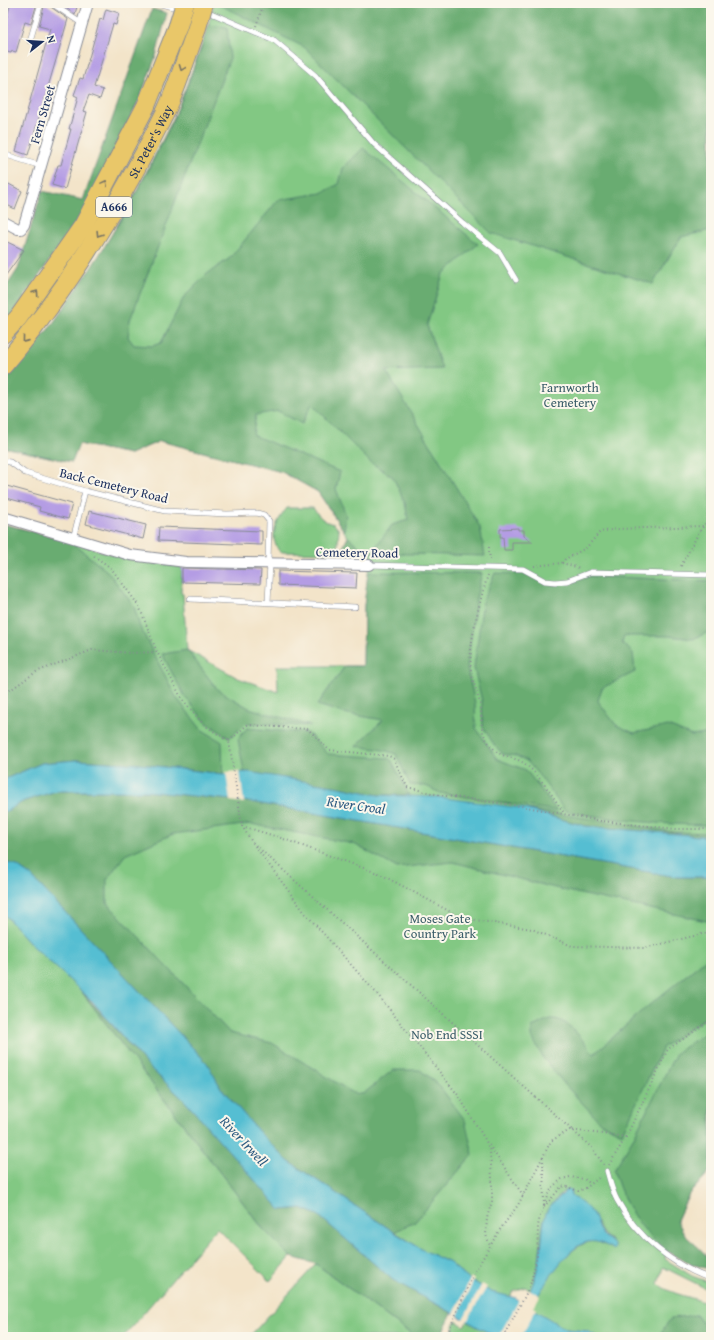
<svg xmlns="http://www.w3.org/2000/svg" width="714" height="1340" viewBox="0 0 714 1340" font-family="'Gentium Book Plus',serif">
	<style>
		.green { fill: #82c883; stroke: #4e7c70 }
		.forest { fill: #69ac71; stroke: #426e68 }
		.water { fill: #55bed2; stroke: #387698 }
		.pier { fill: #f3e4c9 }
		.building { fill: #b49ce4 }
		.lines { fill: none; stroke-linecap: round; stroke-linejoin: round }
		.lane-casing { stroke: #878a94; stroke-width: 6 }
		.street-casing { stroke: #878a94; stroke-width: 12 }
		.highway-casing { stroke: #878a94; stroke-width: 20 }
		.path { stroke: #878a94; stroke-width: 2; stroke-dasharray: 1 3; stroke-linecap: butt }
		.lane { stroke: #fff; stroke-width: 5 }
		.street { stroke: #fff; stroke-width: 10 }
		.highway { stroke: #e9c769; stroke-width: 18 }
		.highway-bridge-casing { stroke: #878a94; stroke-width: 20; stroke-linecap: butt }
		.highway-bridge { stroke: #e9c769; stroke-width: 18 }
		.oneway { stroke: #787363 }
		.labels { text-anchor: middle; stroke-width: 4; stroke-linejoin: round; paint-order: stroke }
		.shield { fill: #fbf7ec; stroke: #5e6b89; stroke-width: 1 }
		.shield-label { font-size: 12px; font-weight: bold; fill: #1b2f5e }
		.street-label { font-size: 13px; fill: #1b2f5e; stroke: #fbf7ec }
		.park-label { font-size: 13px; fill: #3a5d69; stroke: #fbf7ec }
		.water-label { font-size: 14px; font-style: italic; fill: #2c5a81; stroke: #fbf7ec }
	</style>
	<rect width="100%" height="100%" fill="#fbf7ec"/>
	<filter id="ink" filterUnits="userSpaceOnUse"><feTurbulence type="fractalNoise" baseFrequency=".025" numOctaves="2"/><feDisplacementMap in="SourceGraphic" scale="8" xChannelSelector="R" yChannelSelector="G"/><feConvolveMatrix kernelMatrix="1 2 1 2 8 2 1 2 1" color-interpolation-filters="sRGB"/></filter>
	<filter id="wash" filterUnits="userSpaceOnUse"><feTurbulence type="fractalNoise" baseFrequency=".012" numOctaves="4" result="noise"/><feDisplacementMap in="SourceGraphic" scale="16" xChannelSelector="R" yChannelSelector="G"/><feGaussianBlur stdDeviation="0.9" result="paint"/><feColorMatrix in="noise" values="0 0 0 0 0 0 0 0 0 0 0 0 0 0 0 0 0 1.4 0 .05"/><feComposite in="paint" operator="in"/></filter>
	<g filter="url(#wash)">
		<rect width="100%" height="100%" fill="#f3e4c9"/>
		<g class="green">
			<path d="M214,3h497v1167l-22,24 -12,26 -12,39 27,17 19,7v8l-48,-24 -5,17c13,11 37,13 53,21v26l-5,-3 -10,-13 -36,19 2,3h-64l-11,-6 -21,-2 -36,-21c11,-20 48,-84 76,-62l5,-6c-11,-6 -11,-13 -17,-23 -5,-9 -16,-16 -24,-22l2,-4 -7,-1 -16,17 -3,6 -3,10 -4,38 -8,29 -6,-3 -12,5 -3,5 -19,-5 -25,-15 -16,-14 -27,-13 -106,-69 -96,-93 -204,-222 -10,-3 -4,-9v-330l67,17 54,17 58,9 -1,26 2,1 4,56 51,28 40,14 -1,-26h86l1,-60 7,-53 -30,-1 7,-15 -30,-45 -36,-20 -122,-31 -30,13 -51,-10 -7,18 -69,-15v-65l48,-56 47,-68 38,-66 39,-77 31,-81z"/>
			<path d="M287,508h26c6,8 10,14 21,16l5,6 -2,23 -57,-1c-12,-15 -4,-30 7,-44z"/>
			<polygon points="3,913 33,946 78,987 264,1230 291,1257 270,1281 217,1228 123,1337 3,1337"/>
			<polygon points="316,1264 415,1337 249,1337"/>
			<polygon points="456,1321 464,1326 467,1321 496,1337 450,1337"/>
		</g>
		<g class="forest">
			<polygon points="216,3 711,3 711,230 681,237 653,284 491,233 304,47"/>
			<polygon points="152,9 167,13 156,56 140,98 91,201 3,328 3,284 8,284 18,269 42,191 83,200"/>
			<path d="M208,25l19,2 3,31 -100,262 -2,17 6,8 18,1 9,-3 23,-46 23,-23 23,-16 48,-58 44,-7 17,-9 4,-16 20,-20 115,96 -35,30 -16,51 15,44 -56,2 94,156 5,29 -114,-3 21,-28 16,-5 -3,-17 -12,-26 -23,-15 -58,-58 -10,20 -24,-13 -22,4 -3,20 87,37 -4,17 10,26 -2,16 -26,-39 -36,-20 -122,-31 -30,13 -51,-10 -7,18 -69,-15v-65c16,-19 34,-37 49,-57 63,-88 126,-195 156,-300z"/>
			<polygon points="3,524 70,541 108,572 134,606 140,627 176,697 201,729 222,742 223,774 139,764 76,760 42,763 3,780"/>
			<polygon points="348,537 366,552 341,552"/>
			<polygon points="368,572 482,573 476,599 467,668 475,703 476,728 497,759 526,770 557,811 440,793 426,786 410,785 396,754 383,750 356,746 383,720 343,713 317,705 345,666 363,666 364,606"/>
			<path d="M495,573l34,1 14,8 12,3 21,-4 14,-5 121,5v50l-18,8 -24,-3h-45l-2,7 11,10 2,19 -33,16 -4,13 18,24 18,8 34,-7 24,10 19,-3v92c-49,0 -98,-5 -146,-14l-23,-32 -15,-18 -11,-5 -13,-2 -8,-8 -12,-19 -1,-26 -8,-33 9,-68z"/>
			<polygon points="187,650 218,690 249,708 311,726 246,723 229,738 206,722 185,697 162,654"/>
			<polygon points="247,728 308,733 328,754 388,758 392,761 409,795 378,795 339,787 244,772 238,739"/>
			<polygon points="56,791 145,791 251,802 677,877 711,877 711,922 571,892 453,862 397,868 354,844 251,824 173,834 125,855 107,879 107,903 230,1033 272,1043 353,1093 363,1094 393,1070 420,1070 437,1083 465,1120 473,1154 415,1222 394,1232 288,1161 260,1133 221,1088 205,1061 31,876 17,866 7,863 3,854 3,813 24,801"/>
			<polygon points="521,808 674,832 711,833 711,837 585,826"/>
			<path d="M711,955v59l-48,33 -41,86 -21,-10 -35,-37 -23,-28 -11,-21v-10c6,-2 13,-7 18,-8 19,-2 34,24 44,35l53,-47z"/>
			<polygon points="78,987 147,1065 183,1099 281,1210 302,1208 318,1215 393,1280 452,1313 440,1337 415,1337 316,1264 291,1257 264,1230"/>
			<path d="M711,1029v141l-22,24 -12,26c3,6 6,12 10,17 9,9 24,18 24,32 -49,-7 -86,-53 -97,-99l18,-30 44,-87z"/>
			<polygon points="696,1315 706,1328 711,1331 711,1337 662,1337 660,1334 671,1318"/>
		</g>
		<g class="water">
			<polygon points="76,760 139,764 223,774 248,772 339,787 378,795 437,797 521,808 585,826 711,837 711,877 677,877 251,802 145,791 56,791 24,801 3,813 3,780 42,763"/>
			<path d="M3,854l4,9 10,3 14,10 176,187 14,25 39,45 28,28 106,71 29,18 27,13 16,14 25,15 25,6 8,6c9,-17 15,-37 17,-57 2,-11 1,-22 5,-34 4,-10 14,-14 20,-23h6l-1,5c8,7 17,11 23,21 3,6 4,13 8,18 4,5 10,6 13,13l-1,3c-7,-5 -17,-10 -26,-8 -20,2 -48,49 -57,66l35,21 21,2 11,6h-102l-103,-57 -75,-65 -16,-7 -21,2 -98,-111 -36,-34 -55,-64 -59,-55 -30,-33z"/>
		</g>
		<g class="pier">
			<polygon points="240,771 244,803 230,801 226,772"/>
			<polygon points="471,1277 474,1280 457,1318 453,1316"/>
			<polygon points="482,1284 487,1287 466,1323 462,1321"/>
			<polygon points="529,1289 540,1296 533,1307 536,1309 521,1337 498,1337 518,1302 518,1297 524,1301"/>
		</g>
		<g id="blocks">
			<g class="building">
				<polygon points="11,3 37,3 31,24 25,22 16,52 12,51 11,53 3,51 3,29"/>
				<polygon points="45,3 68,19 28,155 16,151 50,29 39,26"/>
				<polygon points="58,3 78,3 75,14"/>
				<polygon points="106,9 119,13 116,25 113,24 94,87 103,90 100,99 89,95 83,111 87,112 65,189 52,185 58,165 61,165 71,129 69,129 78,97 74,95 80,78 83,79 100,19 103,20"/>
				<polygon points="3,181 22,191 15,209 3,203"/>
				<polygon points="3,240 24,250 3,279"/>
				<polygon points="3,485 72,504 68,519 39,511 40,507 3,497"/>
				<polygon points="89,511 146,525 143,539 86,524"/>
				<polygon points="159,527 262,531 262,545 158,541"/>
				<polygon points="518,528 518,530 524,530 524,536 533,542 512,542 512,550 504,550 503,537 500,537 500,529"/>
				<polygon points="182,568 261,570 260,584 182,582"/>
				<polygon points="278,571 357,573 356,588 278,585"/>
			</g>
		</g>
	</g>
	<g filter="url(#ink)">
		<use href="#blocks" fill-opacity="0" stroke="#878a94" stroke-width="1"/>
		<g class="lines">
			<g class="lane-casing">
				<g id="lane">
					<polyline points="51,3 81,23"/>
					<polyline points="157,3 172,7"/>
					<polyline points="211,13 274,40 316,76 374,144 463,223 500,253 516,280"/>
					<polyline points="30,41 41,3"/>
					<polyline points="3,154 41,166"/>
					<polyline points="3,461 10,462 25,473 85,491 165,511 227,514 257,513 264,515 269,521 268,562"/>
					<polyline points="73,539 85,491"/>
					<polyline points="369,565 523,569 545,581 555,582 567,581 591,572 711,575"/>
					<polyline points="190,599 355,607"/>
					<polyline points="268,602 270,563"/>
					<path d="M607,1171c3,10 5,20 10,29 20,37 55,65 94,79"/>
				</g>
			</g>
			<g class="street-casing">
				<g id="street">
					<polyline points="3,221 18,229 21,229 24,225 88,3"/>
					<polyline points="3,517 130,555 186,562 369,565"/>
				</g>
			</g>
			<g class="highway-casing">
				<g id="highway">
					<polyline points="3,334 18,318 83,226 146,106 178,26"/>
					<path id="s1" d="M3,366c66,-77 118,-165 163,-255 12,-26 20,-54 30,-80"/>
				</g>
			</g>
			<g class="path">
				<polyline points="256,26 264,3"/>
				<polyline points="489,547 490,562"/>
				<polyline points="94,556 111,568 139,606 157,652 182,699 204,725 229,741 242,826 252,842 592,1148 604,1165"/>
				<polyline points="562,563 565,559 586,548 600,532 616,529 704,526"/>
				<polyline points="534,566 562,563 580,568"/>
				<polyline points="681,566 699,532 711,516"/>
				<path d="M488,575c-8,25 -20,70 -17,96 2,11 6,21 9,32 4,22 -4,27 15,47 8,8 17,6 27,12 15,9 32,36 42,51"/>
				<polyline points="3,695 36,672 92,650 132,653 157,652"/>
				<polyline points="229,741 247,725 308,729 329,750 389,756 394,759 407,787 439,795 521,806 601,821 676,829 711,829"/>
				<polyline points="242,826 278,837 380,874 462,918 532,929 572,946 644,948 702,934 711,933"/>
				<polyline points="255,846 305,913 378,995 458,1095 486,1141 490,1151 492,1178 492,1201 487,1218 486,1235 490,1246"/>
				<polyline points="489,1145 523,1195"/>
				<polyline points="543,1157 544,1206"/>
				<polyline points="609,1165 626,1137 668,1049 711,1020"/>
				<polyline points="544,1207 561,1187 565,1186 578,1191 586,1188 601,1176"/>
				<polyline points="446,1337 474,1273 499,1231 518,1205 551,1141 570,1130 626,1137"/>
				<polyline points="503,1337 525,1296 531,1282 537,1257 538,1226 540,1216 552,1187 562,1179 570,1177 584,1179 591,1184"/>
			</g>
			<use href="#lane" class="lane"/>
			<use href="#street" class="street"/>
			<use href="#highway" class="highway"/>
			<g class="highway-bridge-casing">
				<g id="highway-bridge">
					<polyline points="178,26 185,3"/>
					<polyline points="196,31 204,3"/>
				</g>
			</g>
			<use href="#highway-bridge" class="highway-bridge"/>
		</g>
		<defs><path id="oneway-chevron" d="M-2-3.5L2.5 0L-2 3.5" fill="none" stroke-width="1.6" stroke-linecap="round" stroke-linejoin="round"/></defs>
		<g class="oneway">
			<use href="#oneway-chevron" transform="translate(182 68) rotate(111)"/>
			<use href="#oneway-chevron" transform="translate(105 183) rotate(-62)"/>
			<use href="#oneway-chevron" transform="translate(99 234) rotate(122)"/>
			<use href="#oneway-chevron" transform="translate(36 293) rotate(-55)"/>
			<use href="#oneway-chevron" transform="translate(25 340) rotate(129)"/>
		</g>
	</g>
	<g class="labels">
		<rect class="shield" x="96" y="197" width="36" height="20" rx="3"/>
		<g class="shield-label">
			<text x="114" y="211">A666</text>
		</g>
		<g class="street-label">
			<text transform="translate(42 114) rotate(-74)" y="5">Fern Street</text>
			<text dy="5" stroke="none"><textPath href="#s1" startOffset="269">St. Peter's Way</textPath></text>
			<text transform="translate(114 485) rotate(14)" y="5">Back Cemetery Road</text>
			<text transform="translate(357 552) rotate(1)" y="5">Cemetery Road</text>
		</g>
		<g class="park-label">
			<text x="570" y="392">Farnworth<tspan x="570" dy="15">Cemetery</tspan></text>
			<text x="440" y="923">Moses Gate<tspan x="440" dy="15">Country Park</tspan></text>
			<text x="447" y="1039">Nob End SSSI</text>
		</g>
		<g class="water-label">
			<text transform="translate(356 805) rotate(8)" y="5">River Croal</text>
			<text transform="translate(244 1141) rotate(47)" y="5">River Irwell</text>
		</g>
	</g>
	<rect width="714" height="1340" fill="none" stroke="#fbf7ec" stroke-width="16"/>
	<g transform="translate(42 42) rotate(73)" stroke="#fbf7ec" stroke-width="3" paint-order="stroke">
	<path d="M0-3L7 15L0 10L-7 15Z" fill="#1b2f5e"/>
	<text y="-6" font-size="11" font-weight="bold" text-anchor="middle" fill="#1b2f5e">N</text>
	</g>
</svg>
